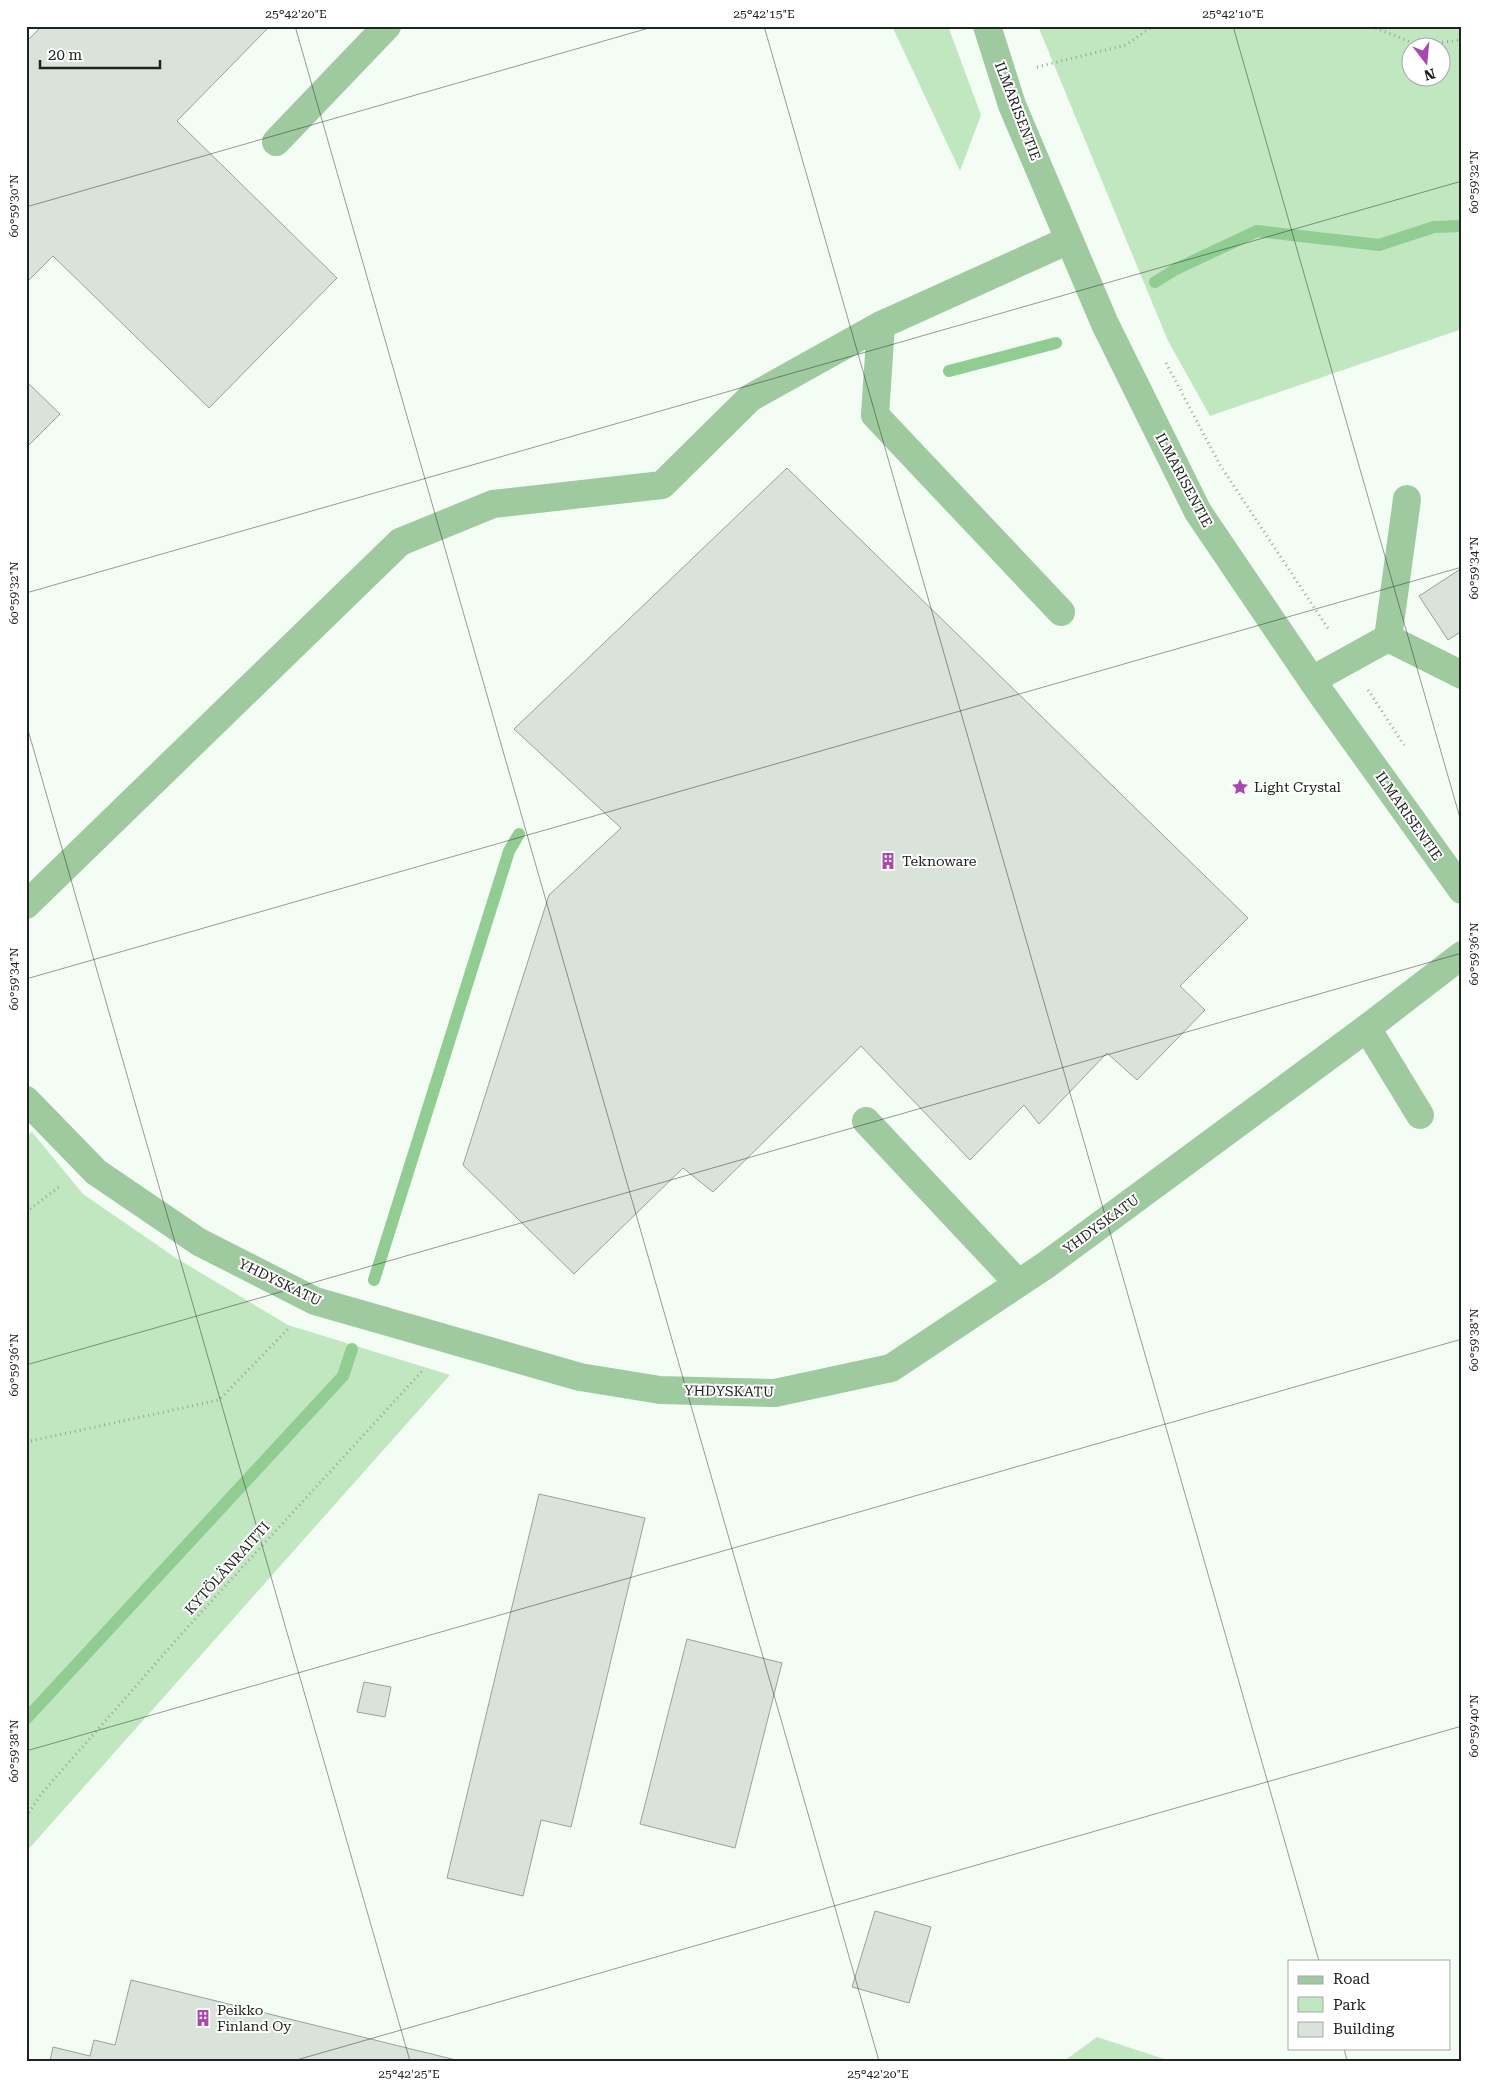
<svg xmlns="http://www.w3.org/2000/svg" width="1488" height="2087" viewBox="0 0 1488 2087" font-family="'Roboto Serif',serif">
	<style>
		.green { fill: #c1e7c1; fill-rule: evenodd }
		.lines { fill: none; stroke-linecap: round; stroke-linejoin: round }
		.stream { stroke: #91cd92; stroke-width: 12 }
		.building { fill: #dae3da; stroke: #99a199 }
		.path { stroke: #9ca29c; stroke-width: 3; stroke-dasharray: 1 4; stroke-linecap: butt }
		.minor { stroke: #9fc99f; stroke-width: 28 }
		.ticks { fill: none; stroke: #202320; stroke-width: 1; stroke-opacity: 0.45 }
		.labels { text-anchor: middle; stroke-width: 4; stroke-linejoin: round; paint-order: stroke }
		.street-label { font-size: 14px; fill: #202320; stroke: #fff }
		.poi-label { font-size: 14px; fill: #202320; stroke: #fff; text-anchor: start }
		.neatline { fill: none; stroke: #202320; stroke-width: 2 }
		.ticks-label { font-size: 12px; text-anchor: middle; fill: #202320 }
	</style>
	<rect width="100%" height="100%" fill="#f4fdf4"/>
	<g class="green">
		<polygon points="892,26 948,26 981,115 960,171"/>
		<path d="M1038,26h424v303l-252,87 -42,-75zM1410,48h30v30h-30z"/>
		<polygon points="32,1132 83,1194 176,1258 288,1325 450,1375 26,1852 26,1136"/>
		<polygon points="1097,2037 1170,2061 1064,2061"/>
	</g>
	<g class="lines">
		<g class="stream">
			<polyline points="1155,282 1176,269 1257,231 1379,245 1434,227 1462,226"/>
			<polyline points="949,371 1056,343"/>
			<polyline points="374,1280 509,851 519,834"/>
			<polyline points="26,1719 343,1376 352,1349"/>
		</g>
	</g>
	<g class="building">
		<polygon points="42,26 270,26 177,121 337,278 209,408 53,256 26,283 26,42"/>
		<polygon points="26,381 60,414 26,448"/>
		<polygon points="787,468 1248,918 1180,986 1205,1010 1137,1080 1107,1053 1039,1124 1024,1105 970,1160 861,1046 713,1192 683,1168 574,1274 463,1165 549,895 621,828 514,729"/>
		<polygon points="1462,568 1462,631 1448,640 1419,596"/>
		<polygon points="539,1494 645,1518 571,1827 541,1820 523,1896 447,1878"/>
		<polygon points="687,1639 782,1663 735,1848 640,1824"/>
		<polygon points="364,1682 391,1687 385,1717 357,1712"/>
		<polygon points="875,1911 931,1927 909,2003 852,1987"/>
		<polygon points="131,1980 460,2061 50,2061 53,2047 90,2056 94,2040 115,2045"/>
	</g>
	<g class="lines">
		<g class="path">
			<polyline points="1371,26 1418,45 1462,40"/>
			<polyline points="1037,67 1126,45 1153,26"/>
			<polyline points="1166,363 1220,465 1329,630"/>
			<polyline points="1368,690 1404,745"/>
			<polyline points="26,1212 60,1186"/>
			<polyline points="26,1442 219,1400 290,1327"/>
			<polyline points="26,1817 42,1793 185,1630 424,1369"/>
		</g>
		<g class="minor">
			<polyline points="987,26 1012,105 1105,324 1198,512 1320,692 1462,890"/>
			<polyline points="276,142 387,26"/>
			<polyline points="1061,612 875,415 881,325 1069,240"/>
			<polyline points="1388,638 1462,675"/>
			<polyline points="1312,680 1388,638 1407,499"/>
			<polyline points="26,905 400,542 493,504 662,485 750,398 881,325"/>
			<polyline points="1367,1028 1420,1115"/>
			<polyline points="26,1100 96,1172 199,1242 315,1301 580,1377 660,1390 775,1393 891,1368 1046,1265 1367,1028 1462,955"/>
			<polyline points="866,1121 1018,1283"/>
		</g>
	</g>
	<path class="ticks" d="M295,26l584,2035M764,26l555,1935M1233,26l229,799M26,207l630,-181M26,593l1436,-412M26,723l384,1338M26,979l1436,-412M26,1365l1436,-412M26,1751l1436,-412M1344,2048l3,13M293,2061l1169,-335"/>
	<defs>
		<g id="sight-bare" transform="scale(1.35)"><path d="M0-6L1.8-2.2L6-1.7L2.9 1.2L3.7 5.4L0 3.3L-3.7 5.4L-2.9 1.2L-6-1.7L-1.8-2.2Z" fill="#a948af" stroke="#fff" stroke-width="2.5" paint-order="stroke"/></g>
		<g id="building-bare" transform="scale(1.35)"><path d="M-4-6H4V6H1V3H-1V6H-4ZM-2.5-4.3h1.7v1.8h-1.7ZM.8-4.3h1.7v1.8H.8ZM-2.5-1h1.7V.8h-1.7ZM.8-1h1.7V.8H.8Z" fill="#a948af" stroke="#fff" stroke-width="2.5" paint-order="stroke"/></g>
	</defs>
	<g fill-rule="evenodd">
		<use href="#sight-bare" x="1240" y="787"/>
		<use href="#building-bare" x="888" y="861"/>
		<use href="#building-bare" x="203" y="2018"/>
	</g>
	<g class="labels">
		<g class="street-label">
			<text transform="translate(1018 111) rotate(69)" y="5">ILMARISENTIE</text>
			<text transform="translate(1184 480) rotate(62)" y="5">ILMARISENTIE</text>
			<text transform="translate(1409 816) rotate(55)" y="5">ILMARISENTIE</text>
			<text transform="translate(1101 1224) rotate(-36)" y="5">YHDYSKATU</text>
			<text transform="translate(280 1282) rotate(26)" y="5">YHDYSKATU</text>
			<text transform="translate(729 1391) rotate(1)" y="5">YHDYSKATU</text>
			<text transform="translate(227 1568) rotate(-48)" y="5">KYTÖLÄNRAITTI</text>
		</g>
		<g class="poi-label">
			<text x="1254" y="792">Light Crystal</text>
			<text x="902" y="866">Teknoware</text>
			<text x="217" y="2015">Peikko<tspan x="217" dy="16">Finland Oy</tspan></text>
		</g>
	</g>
	<rect width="1488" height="2087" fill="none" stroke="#ffffff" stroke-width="55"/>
	<rect x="1288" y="1960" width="162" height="90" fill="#ffffff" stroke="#a6a7a6"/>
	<rect x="1298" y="1976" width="25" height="8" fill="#9fc99f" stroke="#a6a7a6"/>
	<text x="1333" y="1984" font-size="15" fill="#202320">Road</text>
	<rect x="1298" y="1997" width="25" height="15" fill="#c1e7c1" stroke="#a6a7a6"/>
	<text x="1333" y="2010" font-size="15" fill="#202320">Park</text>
	<rect x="1298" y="2022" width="25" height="15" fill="#dae3da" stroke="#a6a7a6"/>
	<text x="1333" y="2034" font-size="15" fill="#202320">Building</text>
	<g transform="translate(1426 62) rotate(164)"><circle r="24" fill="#ffffff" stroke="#a6a7a6"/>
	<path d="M0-4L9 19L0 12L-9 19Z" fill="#a948af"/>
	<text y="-8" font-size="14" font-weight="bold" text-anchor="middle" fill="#202320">N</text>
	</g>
	<path d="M40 60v8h120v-8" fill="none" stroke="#202320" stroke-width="2.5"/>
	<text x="48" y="60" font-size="15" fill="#202320" stroke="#ffffff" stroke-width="4" paint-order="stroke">20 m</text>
	<rect x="28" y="28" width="1432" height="2032" class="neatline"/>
	<g class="ticks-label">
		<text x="296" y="18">25°42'20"E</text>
		<text x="764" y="18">25°42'15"E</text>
		<text x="1233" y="18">25°42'10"E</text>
		<text transform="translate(1474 182) rotate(-90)" y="4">60°59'32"N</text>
		<text transform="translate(14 206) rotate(-90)" y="4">60°59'30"N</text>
		<text transform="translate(1474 568) rotate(-90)" y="4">60°59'34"N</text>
		<text transform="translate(14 593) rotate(-90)" y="4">60°59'32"N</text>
		<text transform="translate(1474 954) rotate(-90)" y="4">60°59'36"N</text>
		<text transform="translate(14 979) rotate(-90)" y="4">60°59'34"N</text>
		<text transform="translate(1474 1340) rotate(-90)" y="4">60°59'38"N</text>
		<text transform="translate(14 1365) rotate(-90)" y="4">60°59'36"N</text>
		<text transform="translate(1474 1726) rotate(-90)" y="4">60°59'40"N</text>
		<text transform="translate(14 1751) rotate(-90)" y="4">60°59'38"N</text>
		<text x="409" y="2078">25°42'25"E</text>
		<text x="878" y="2078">25°42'20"E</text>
	</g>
</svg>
